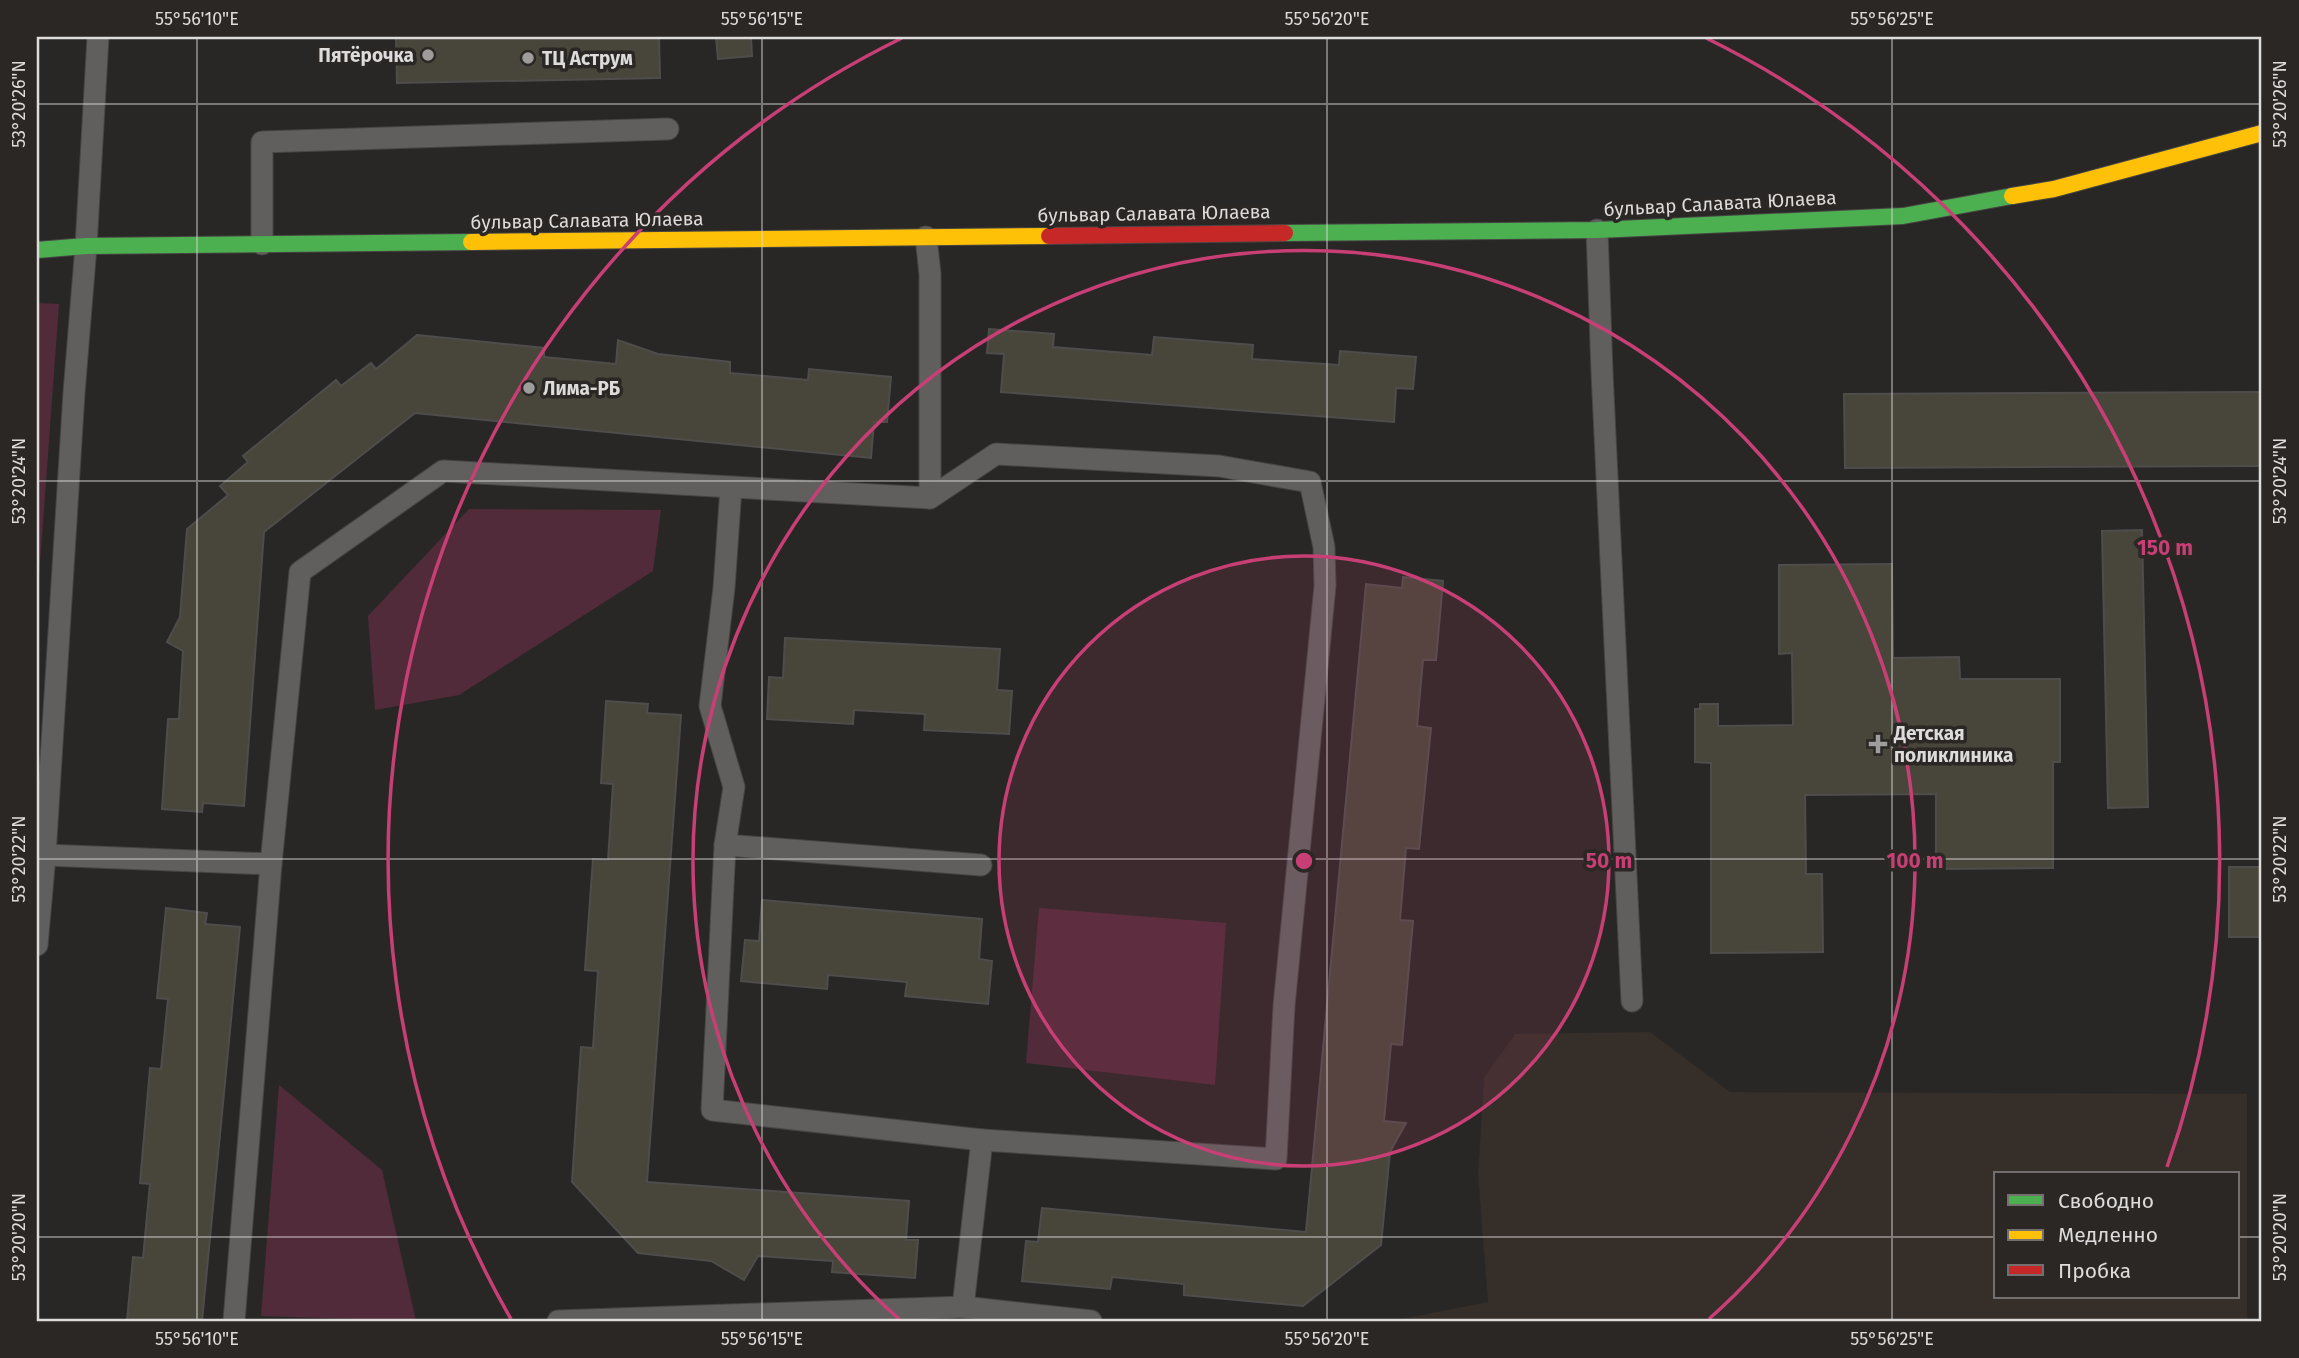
<svg xmlns="http://www.w3.org/2000/svg" width="2299" height="1358" viewBox="0 0 2299 1358" font-family="'Fira Sans',sans-serif">
	<style>
		.built { fill: #352e29; fill-rule: evenodd }
		.green { fill: #512b3a }
		.building { fill: #48453b; stroke: #4f4d4c; stroke-width: 2 }
		.lines { fill: none; stroke-linecap: round; stroke-linejoin: round }
		.lane-casing { stroke: #474544; stroke-width: 23 }
		.fast-casing { stroke: #474544; stroke-width: 18 }
		.slow-casing { stroke: #474544; stroke-width: 18 }
		.jam-casing { stroke: #474544; stroke-width: 18 }
		.lane { stroke: #605f5e; stroke-width: 21 }
		.fast { stroke: #4caf50; stroke-width: 16 }
		.slow { stroke: #ffc107; stroke-width: 16 }
		.jam { stroke: #c62828; stroke-width: 16 }
		.ticks { fill: none; stroke: #dedcdb; stroke-width: 2; stroke-opacity: 0.45 }
		.ring { fill: none; stroke: #c83f75; stroke-width: 3.5 }
		.poi-dot { fill: #9f9d9c; stroke: #2a2725; stroke-width: 2.5 }
		.labels { text-anchor: middle; stroke-width: 7; stroke-linejoin: round; paint-order: stroke }
		.poi-label { font-size: 19px; font-weight: bold; fill: #dedcdb; stroke: #2a2725; text-anchor: start }
		.street-label { font-size: 19px; fill: #dedcdb; stroke: #2a2725 }
		.centre { fill: #c83f75; stroke: #2a2725; stroke-width: 3.5 }
		.ring-label { font-size: 21px; text-anchor: middle; font-weight: bold; fill: #c83f75; stroke: #2a2725; stroke-width: 7; stroke-linejoin: round; paint-order: stroke }
		.neatline { fill: none; stroke: #dedcdb; stroke-width: 2.5 }
		.ticks-label { font-size: 18px; text-anchor: middle; fill: #dedcdb }
	</style>
	<rect width="100%" height="100%" fill="#292726"/>
	<path class="built" d="M1650,1032l80,60 517,2v227h-855l96,-19 -10,-127 6,-97 31,-44zM1996,1174h242v123h-242z"/>
	<g class="green">
		<polygon points="37,303 59,304 37,605"/>
		<polygon points="469,509 661,510 653,571 459,695 375,710 368,616"/>
		<polygon points="1039,908 1226,923 1215,1085 1026,1063"/>
		<polygon points="279,1085 382,1170 416,1321 261,1316"/>
	</g>
	<g class="building">
		<polygon points="396,37 659,37 660,78 397,83"/>
		<polygon points="716,37 751,37 752,56 718,59"/>
		<polygon points="989,329 1054,334 1053,347 1152,355 1154,337 1253,345 1252,359 1339,365 1340,351 1416,357 1413,389 1396,388 1394,422 1001,392 1004,354 987,353"/>
		<polygon points="417,335 544,348 544,357 616,364 618,340 658,354 730,362 730,373 808,380 809,369 891,377 887,422 874,422 871,458 415,413 264,532 244,806 203,803 202,812 162,809 168,719 179,719 183,651 167,642 180,617 187,529 228,495 220,486 248,462 243,456 336,380 341,386 371,363 376,369"/>
		<polygon points="2262,392 2262,466 1845,468 1844,394"/>
		<polygon points="2142,530 2148,807 2108,808 2102,531"/>
		<polygon points="1892,564 1893,658 1959,657 1960,679 2060,679 2060,762 2053,762 2053,868 1936,869 1936,794 1805,795 1806,874 1822,874 1823,952 1711,953 1711,763 1695,762 1695,709 1700,709 1700,704 1718,704 1718,726 1793,725 1792,653 1779,654 1779,565"/>
		<polygon points="1403,577 1443,581 1436,660 1423,660 1417,726 1431,728 1419,849 1406,848 1400,920 1413,921 1402,1045 1391,1044 1384,1121 1406,1123 1390,1152 1381,1245 1303,1306 1184,1295 1184,1284 1112,1277 1110,1289 1022,1281 1026,1241 1038,1242 1042,1208 1306,1232 1366,584 1402,588"/>
		<polygon points="785,638 1000,649 997,690 1012,691 1009,734 924,730 925,714 854,710 853,724 767,719 769,677 783,678"/>
		<polygon points="606,701 648,704 647,713 681,715 647,1182 909,1201 906,1240 918,1240 915,1278 832,1272 833,1261 758,1256 744,1280 711,1261 638,1253 572,1182 581,1047 593,1048 598,971 585,970 593,859 608,860 613,784 601,783"/>
		<rect x="2229" y="867" width="33" height="70"/>
		<polygon points="762,900 982,919 979,959 992,961 988,1004 905,996 907,982 828,975 827,989 741,981 745,940 759,941"/>
		<polygon points="166,908 207,913 205,924 240,927 202,1321 127,1321 133,1257 143,1258 150,1184 140,1183 150,1068 161,1069 168,999 157,998"/>
	</g>
	<g class="lines">
		<g class="lane-casing">
			<g id="lane">
				<polyline points="1597,230 1602,372 1632,1001"/>
				<polyline points="262,244 262,142 668,129"/>
				<polyline points="731,488 724,588 710,706 734,787 725,845 712,1110 982,1140"/>
				<polyline points="725,845 981,865"/>
				<polyline points="45,855 271,864"/>
				<polyline points="37,945 45,855 74,393 86,246 98,37"/>
				<polyline points="963,1307 1091,1321"/>
				<polyline points="234,1321 271,864 300,572 443,471 930,498 930,274 926,237"/>
				<polyline points="558,1321 963,1307 982,1140 1276,1159 1284,1006 1325,586 1324,547 1310,482 1219,466 996,454 930,498"/>
			</g>
		</g>
		<g class="fast-casing">
			<g id="fast">
				<polyline points="1285,233 1597,230 1903,216 2012,196"/>
				<polyline points="37,250 86,246 471,242"/>
			</g>
		</g>
		<g class="slow-casing">
			<g id="slow">
				<polyline points="2012,196 2054,189 2262,133"/>
				<polyline points="471,242 1049,236"/>
			</g>
		</g>
		<g class="jam-casing">
			<polyline id="jam" points="1049,236 1285,233"/>
		</g>
		<use href="#lane" class="lane"/>
		<use href="#fast" class="fast"/>
		<use href="#slow" class="slow"/>
		<use href="#jam" class="jam"/>
	</g>
	<path class="ticks" d="M197,37v1284M762,37v1284M1327,37v1284M1892,37v1284M37,104h2225M37,481h2225M37,859h2225M37,1237h1959M2238,1237h24"/>
	<circle cx="1304" cy="861" r="305" fill="#c83f75" fill-opacity=".12"/>
	<g class="ring">
		<circle cx="1304" cy="861" r="305"/>
		<path d="M899 1319A611 611 0 1 1 1709 1319"/>
		<path d="M511 1319A916 916 0 0 1 902 38M1706 38A916 916 0 0 1 2167 1167"/>
	</g>
	<g class="poi-dot">
		<circle cx="428" cy="55" r="7"/>
		<circle cx="528" cy="58" r="7"/>
		<circle cx="529" cy="388" r="7"/>
		<path d="M1874.5 733.5h7v7h7v7h-7v7h-7v-7h-7v-7h7z"/>
	</g>
	<g class="labels">
		<g class="poi-label">
			<text x="414" y="62" text-anchor="end">Пятёрочка</text>
			<text x="542" y="65">ТЦ Аструм</text>
			<text x="543" y="395">Лима-РБ</text>
			<text x="1894" y="740">Детская<tspan x="1894" dy="22">поликлиника</tspan></text>
		</g>
		<g class="street-label">
			<text transform="translate(1720 203) rotate(-3)" y="7">бульвар Салавата Юлаева</text>
			<text transform="translate(1154 213) rotate(-1)" y="7">бульвар Салавата Юлаева</text>
			<text transform="translate(587 220) rotate(-1)" y="7">бульвар Салавата Юлаева</text>
		</g>
	</g>
	<circle cx="1304" cy="861" r="10" class="centre"/>
	<g class="ring-label">
		<text x="2165" y="555">150 m</text>
		<text x="1609" y="868">50 m</text>
		<text x="1915" y="868">100 m</text>
	</g>
	<rect width="2299" height="1358" fill="none" stroke="#2a2725" stroke-width="77"/>
	<rect x="1994" y="1172" width="245" height="126" fill="#2a2725" stroke="#726f6e" stroke-width="2"/>
	<rect x="2008" y="1195" width="35" height="10" fill="#4caf50" stroke="#726f6e" stroke-width="2"/>
	<text x="2058" y="1208" font-size="21" fill="#dedcdb">Свободно</text>
	<rect x="2008" y="1230" width="35" height="10" fill="#ffc107" stroke="#726f6e" stroke-width="2"/>
	<text x="2058" y="1242" font-size="21" fill="#dedcdb">Медленно</text>
	<rect x="2008" y="1265" width="35" height="10" fill="#c62828" stroke="#726f6e" stroke-width="2"/>
	<text x="2058" y="1278" font-size="21" fill="#dedcdb">Пробка</text>
	<rect x="38" y="38" width="2222" height="1282" class="neatline"/>
	<g class="ticks-label">
		<text x="197" y="25">55°56'10"E</text>
		<text x="762" y="25">55°56'15"E</text>
		<text x="1327" y="25">55°56'20"E</text>
		<text x="1892" y="25">55°56'25"E</text>
		<text transform="translate(19 104) rotate(-90)" y="6">53°20'26"N</text>
		<text transform="translate(2280 104) rotate(-90)" y="6">53°20'26"N</text>
		<text transform="translate(19 481) rotate(-90)" y="6">53°20'24"N</text>
		<text transform="translate(2280 481) rotate(-90)" y="6">53°20'24"N</text>
		<text transform="translate(19 859) rotate(-90)" y="6">53°20'22"N</text>
		<text transform="translate(2280 859) rotate(-90)" y="6">53°20'22"N</text>
		<text transform="translate(19 1237) rotate(-90)" y="6">53°20'20"N</text>
		<text transform="translate(2280 1237) rotate(-90)" y="6">53°20'20"N</text>
		<text x="197" y="1345">55°56'10"E</text>
		<text x="762" y="1345">55°56'15"E</text>
		<text x="1327" y="1345">55°56'20"E</text>
		<text x="1892" y="1345">55°56'25"E</text>
	</g>
</svg>
